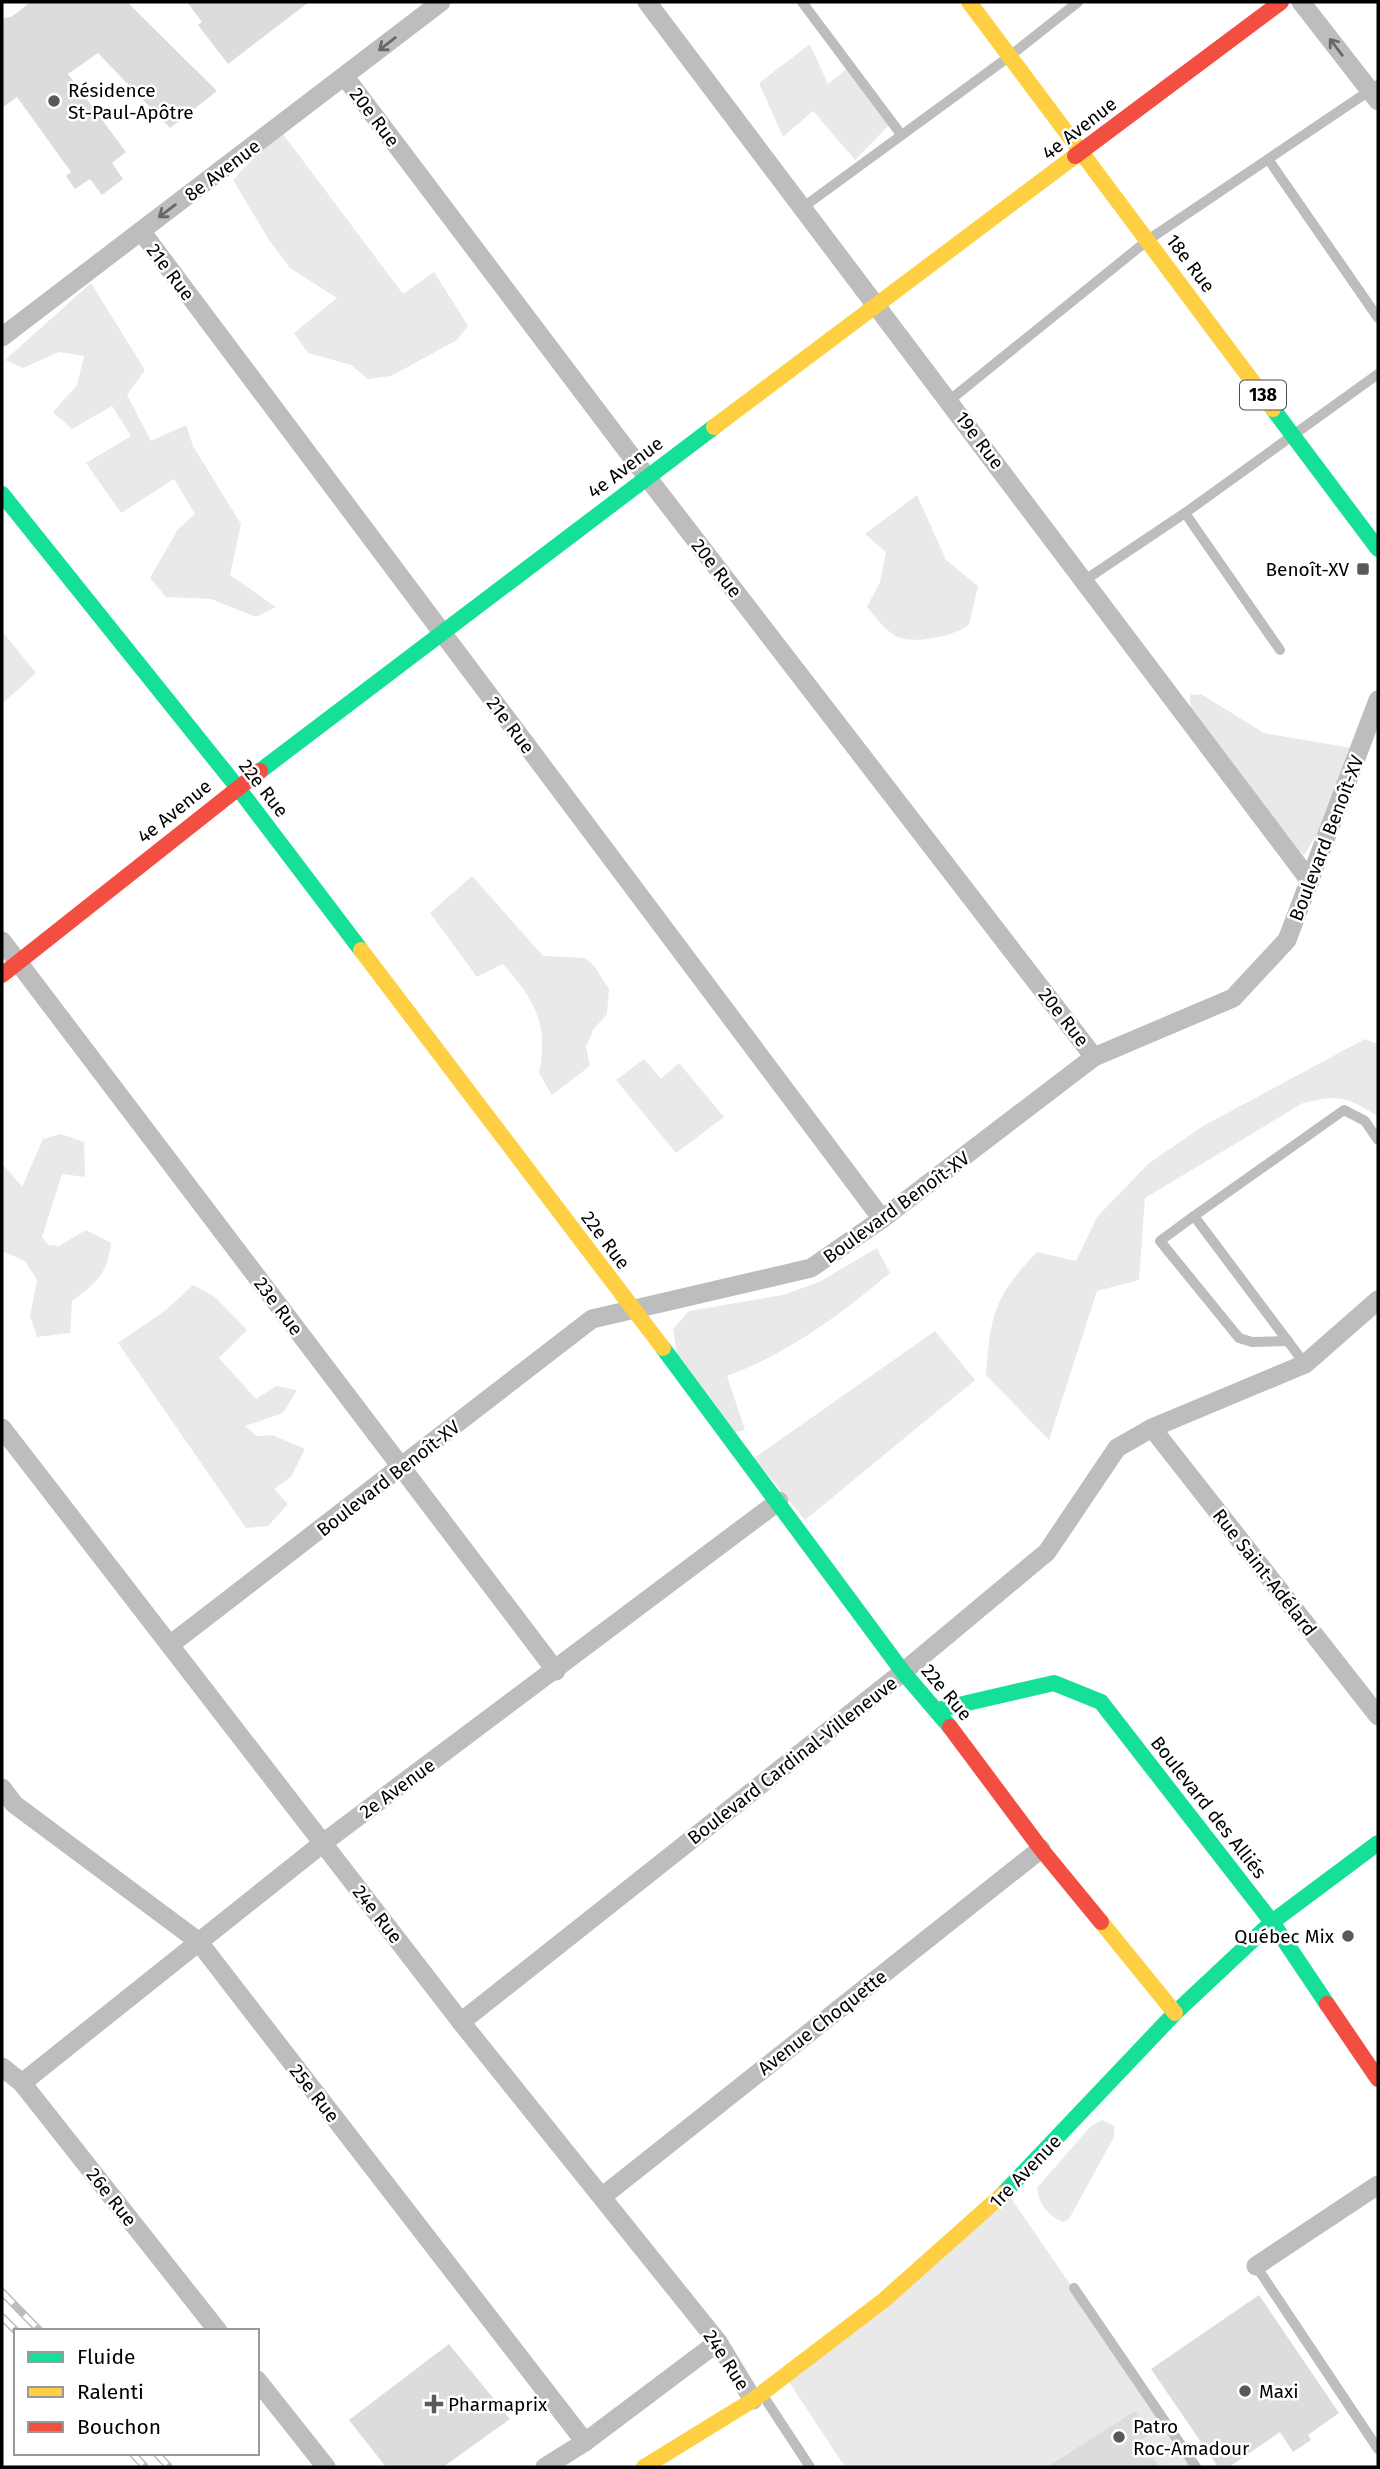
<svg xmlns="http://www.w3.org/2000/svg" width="1380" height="2469" viewBox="0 0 1380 2469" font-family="'Fira Sans',sans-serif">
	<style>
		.green { fill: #e9e9e9 }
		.building { fill: #dcdcdc }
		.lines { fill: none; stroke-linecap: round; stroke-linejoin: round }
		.lane { stroke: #bdbdbd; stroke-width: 10 }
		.street { stroke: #bdbdbd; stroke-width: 19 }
		.fast { stroke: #16e098; stroke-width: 16 }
		.slow { stroke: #ffcf43; stroke-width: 16 }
		.jam { stroke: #f24e42; stroke-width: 16 }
		.rail-casing { stroke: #bdbdbd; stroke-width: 8 }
		.rail { stroke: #fff; stroke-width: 5; stroke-dasharray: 16; stroke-linecap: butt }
		.oneway { stroke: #686868 }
		.poi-dot { fill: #595959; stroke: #fff; stroke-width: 2.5 }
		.labels { text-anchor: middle; stroke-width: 5; stroke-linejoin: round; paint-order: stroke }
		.shield { fill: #fff; stroke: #4c4c4c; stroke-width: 2 }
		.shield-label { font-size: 18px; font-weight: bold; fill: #000 }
		.poi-label { font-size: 19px; fill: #000; stroke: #fff; text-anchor: start }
		.street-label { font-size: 19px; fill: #000; stroke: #fff }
	</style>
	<rect width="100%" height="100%" fill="#fff"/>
	<g class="green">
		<polygon points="810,44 828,84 849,67 890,124 855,160 813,111 783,137 759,83"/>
		<polygon points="280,130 403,294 434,272 468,326 457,340 391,376 368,379 351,365 308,353 294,333 337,298 290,268 269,240 233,180"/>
		<polygon points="91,283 145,370 127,395 151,441 186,425 193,446 241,524 230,575 276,607 256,617 211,599 166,597 150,578 178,529 195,514 174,479 121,513 86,463 131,436 112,406 72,429 53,412 77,385 84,356 59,352 23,368 5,360"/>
		<path d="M917,495l29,65 32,26 -9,39c-15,11 -57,21 -75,10 -10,-6 -19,-19 -27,-28l13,-25 6,-30 -21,-18z"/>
		<polygon points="2,631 36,673 2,704"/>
		<polygon points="1201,694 1264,733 1357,749 1325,821 1304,855 1280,835 1191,712 1190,695"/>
		<path d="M472,876l71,80 42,2 10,9 14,22 -2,25 -14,16 -7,17 4,19 -38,29 -13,-22c10,-49 -4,-73 -36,-109l-26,13 -47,-64z"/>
		<path d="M1365,1039l13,5v72c-32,-19 -38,-22 -75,-13l-158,95 -6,82 -42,11 -48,149 -63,-65c5,-62 7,-77 51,-123l39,9 21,-44 51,-53 55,-38z"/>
		<polygon points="644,1059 661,1079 679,1063 724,1117 676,1153 616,1080"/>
		<path d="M61,1134l23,8 1,35 -23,-3 -20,63 6,8 11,1 27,-16 25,13c-4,32 -14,39 -39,58l-2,32 -33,4 -7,-21 7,-36 -12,-19 -23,-10v-88l20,24 21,-48z"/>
		<path d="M877,1248l13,25c-50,42 -101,80 -163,103l18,54 -16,4 -52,-80 -4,-25 16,-18 94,-16 36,-13z"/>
		<polygon points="193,1285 215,1297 247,1330 219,1358 256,1399 276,1386 297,1390 283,1413 245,1426 257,1436 272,1435 305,1449 291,1477 274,1489 288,1504 268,1526 246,1528 118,1343 166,1310"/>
		<polygon points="935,1331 975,1380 805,1520 754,1458"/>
		<path d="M1102,2120l12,6v11l-45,82 -6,3c-15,-6 -24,-18 -26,-34l53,-61z"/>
		<polygon points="1006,2191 1196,2467 845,2467 785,2376"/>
	</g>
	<g class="building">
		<polygon points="31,2 127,2 217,91 170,128 98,53 68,74 126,152 112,163 123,179 102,195 90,179 75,189 66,176 71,172 17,97 2,108 2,18 11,17"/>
		<polygon points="187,2 309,2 228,64 198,25 202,22"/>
		<polygon points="1259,2295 1339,2413 1308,2435 1311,2440 1293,2452 1280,2432 1229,2467 1218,2467 1151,2369"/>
		<polygon points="449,2344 510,2419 443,2467 386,2467 349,2420"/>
		<polygon points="1135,2411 1149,2435 1141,2440 1159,2467 1047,2467"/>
	</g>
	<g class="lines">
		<g class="lane">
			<polyline points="802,2 900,133"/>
			<polyline points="1268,159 1378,318"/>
			<polyline points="802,208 1010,56 1078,2"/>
			<polyline points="950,400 1148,240 1378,85"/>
			<polyline points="1185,513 1280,650"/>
			<polyline points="1085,580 1185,513 1378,374"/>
			<polyline points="1194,1216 1160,1241 1239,1338 1252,1342 1288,1341"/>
			<polyline points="1305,1364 1194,1216 1344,1110 1365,1121 1378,1140"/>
			<polyline points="1256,2266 1378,2449"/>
			<polyline points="1074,2288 1196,2467"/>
			<polyline points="762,2394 810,2467"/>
		</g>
		<g class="street">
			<polyline points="647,2 1310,881"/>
			<polyline points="1301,2 1378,101"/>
			<polyline points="345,77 647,477 1094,1057"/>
			<polyline points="141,231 882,1219"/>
			<polyline points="2,337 441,2"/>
			<polyline points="2,941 556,1671"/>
			<polyline points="2,1428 461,2022 718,2342 753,2400"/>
			<polyline points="1152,1428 1378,1716"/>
			<polyline points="171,1644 592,1319 811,1268 882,1219 1094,1057 1233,998 1287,940 1378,700"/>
			<polyline points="2,1788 14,1804 198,1941 585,2442"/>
			<polyline points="461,2022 903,1672 1047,1552 1117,1448 1152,1428 1305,1364 1378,1300"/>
			<polyline points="2,2067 22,2083 218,2331"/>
			<polyline points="22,2083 323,1843 779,1501"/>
			<polyline points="603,2196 1041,1849"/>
			<polyline points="1256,2266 1378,2185"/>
			<polyline points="257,2380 326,2467"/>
			<polyline points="545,2467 585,2442 718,2342"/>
		</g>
		<g class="fast">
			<polyline points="1273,409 1378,549"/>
			<polyline points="2,494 238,788 361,950"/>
			<polyline points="260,771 714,427"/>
			<polyline points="663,1348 903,1672 950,1727"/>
			<polyline points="937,1710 1054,1683 1101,1702 1272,1922 1327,2004"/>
			<polyline points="1003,2194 1175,2013 1272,1922 1378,1843"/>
		</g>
		<g class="slow">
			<polyline points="969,2 1273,409"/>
			<polyline points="714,427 1075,156"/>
			<polyline points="361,950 663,1348"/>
			<polyline points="1101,1922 1175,2013"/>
			<polyline points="644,2467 753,2400 884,2300 1003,2194"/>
		</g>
		<g class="jam">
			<polyline points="1075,156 1281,2"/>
			<polyline points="2,975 260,771"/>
			<polyline points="950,1727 1041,1849 1101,1922"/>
			<polyline points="1327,2004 1378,2079"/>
		</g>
		<g class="rail-casing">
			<g id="rail">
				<polyline points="2,2292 40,2331"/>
				<polyline points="2,2317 16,2331"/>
				<polyline points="132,2453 145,2467"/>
				<polyline points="156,2453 169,2467"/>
			</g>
		</g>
		<use href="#rail" class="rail"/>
	</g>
	<defs><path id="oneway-shaft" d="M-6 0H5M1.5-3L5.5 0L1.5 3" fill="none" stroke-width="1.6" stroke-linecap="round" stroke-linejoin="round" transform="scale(1.75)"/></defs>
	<g class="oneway">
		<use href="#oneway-shaft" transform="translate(387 44) rotate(142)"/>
		<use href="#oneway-shaft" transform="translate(1336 47) rotate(-127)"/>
		<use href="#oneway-shaft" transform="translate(167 211) rotate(143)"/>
	</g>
	<g class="poi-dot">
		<circle cx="54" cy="101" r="7"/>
		<rect x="1356" y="562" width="14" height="14" rx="3.5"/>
		<circle cx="1348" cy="1936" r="7"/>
		<circle cx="1245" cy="2391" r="7"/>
		<path d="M430.5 2393.5h7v7h7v7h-7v7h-7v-7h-7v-7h7z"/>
		<circle cx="1119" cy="2437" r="7"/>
	</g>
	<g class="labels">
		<rect class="shield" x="1240" y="380.5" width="46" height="29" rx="5"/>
		<g class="shield-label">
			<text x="1263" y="401">138</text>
		</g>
		<g class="poi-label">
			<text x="68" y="97">Résidence<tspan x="68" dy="22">St-Paul-Apôtre</tspan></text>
			<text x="1349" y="576" text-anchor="end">Benoît-XV</text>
			<text x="1334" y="1943" text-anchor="end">Québec Mix</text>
			<text x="1259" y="2398">Maxi</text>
			<text x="448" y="2411">Pharmaprix</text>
			<text x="1133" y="2433">Patro<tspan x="1133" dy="22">Roc-Amadour</tspan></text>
		</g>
		<g class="street-label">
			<text transform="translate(375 117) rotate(53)" y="7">20e Rue</text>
			<text transform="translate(1079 128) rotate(-38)" y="7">4e Avenue</text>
			<text transform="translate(222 170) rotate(-37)" y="7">8e Avenue</text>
			<text transform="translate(1191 263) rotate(53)" y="7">18e Rue</text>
			<text transform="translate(171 272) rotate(53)" y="7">21e Rue</text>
			<text transform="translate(980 440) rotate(53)" y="7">19e Rue</text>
			<text transform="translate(625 467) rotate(-37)" y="7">4e Avenue</text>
			<text transform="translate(717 568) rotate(52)" y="7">20e Rue</text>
			<text transform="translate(511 725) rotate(53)" y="7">21e Rue</text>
			<text transform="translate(264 788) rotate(52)" y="7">22e Rue</text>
			<text transform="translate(174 811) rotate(-39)" y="7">4e Avenue</text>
			<text transform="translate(1326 838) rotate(-69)" y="7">Boulevard Benoît-XV</text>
			<text transform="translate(1064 1017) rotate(52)" y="7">20e Rue</text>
			<text transform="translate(896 1207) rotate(-36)" y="7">Boulevard Benoît-XV</text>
			<text transform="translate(606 1240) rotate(53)" y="7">22e Rue</text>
			<text transform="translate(279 1306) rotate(53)" y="7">23e Rue</text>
			<text transform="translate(388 1478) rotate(-38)" y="7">Boulevard Benoît-XV</text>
			<text transform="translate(1265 1572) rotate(52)" y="7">Rue Saint-Adélard</text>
			<text transform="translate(947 1692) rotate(50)" y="7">22e Rue</text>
			<text transform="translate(792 1760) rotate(-38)" y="7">Boulevard Cardinal-Villeneuve</text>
			<text transform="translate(397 1788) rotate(-36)" y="7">2e Avenue</text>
			<text transform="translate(1209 1807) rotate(52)" y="7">Boulevard des Alliés</text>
			<text transform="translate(378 1914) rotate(52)" y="7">24e Rue</text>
			<text transform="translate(822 2022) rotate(-38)" y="7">Avenue Choquette</text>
			<text transform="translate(315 2093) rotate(52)" y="7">25e Rue</text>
			<text transform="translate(1025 2171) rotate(-46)" y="7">1re Avenue</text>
			<text transform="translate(112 2197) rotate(52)" y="7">26e Rue</text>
			<text transform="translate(727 2360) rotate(57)" y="7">24e Rue</text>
		</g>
	</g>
	<rect width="1380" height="2469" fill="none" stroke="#000000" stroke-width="7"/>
	<rect x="14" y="2329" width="245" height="126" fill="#ffffff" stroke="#999999" stroke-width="2"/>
	<rect x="28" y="2352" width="35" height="10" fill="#16e098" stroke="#999999" stroke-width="2"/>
	<text x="77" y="2364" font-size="21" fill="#000000">Fluide</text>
	<rect x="28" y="2387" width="35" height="10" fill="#ffcf43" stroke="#999999" stroke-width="2"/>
	<text x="77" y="2399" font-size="21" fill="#000000">Ralenti</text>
	<rect x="28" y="2422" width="35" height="10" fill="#f24e42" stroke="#999999" stroke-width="2"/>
	<text x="77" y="2434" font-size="21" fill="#000000">Bouchon</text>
</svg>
